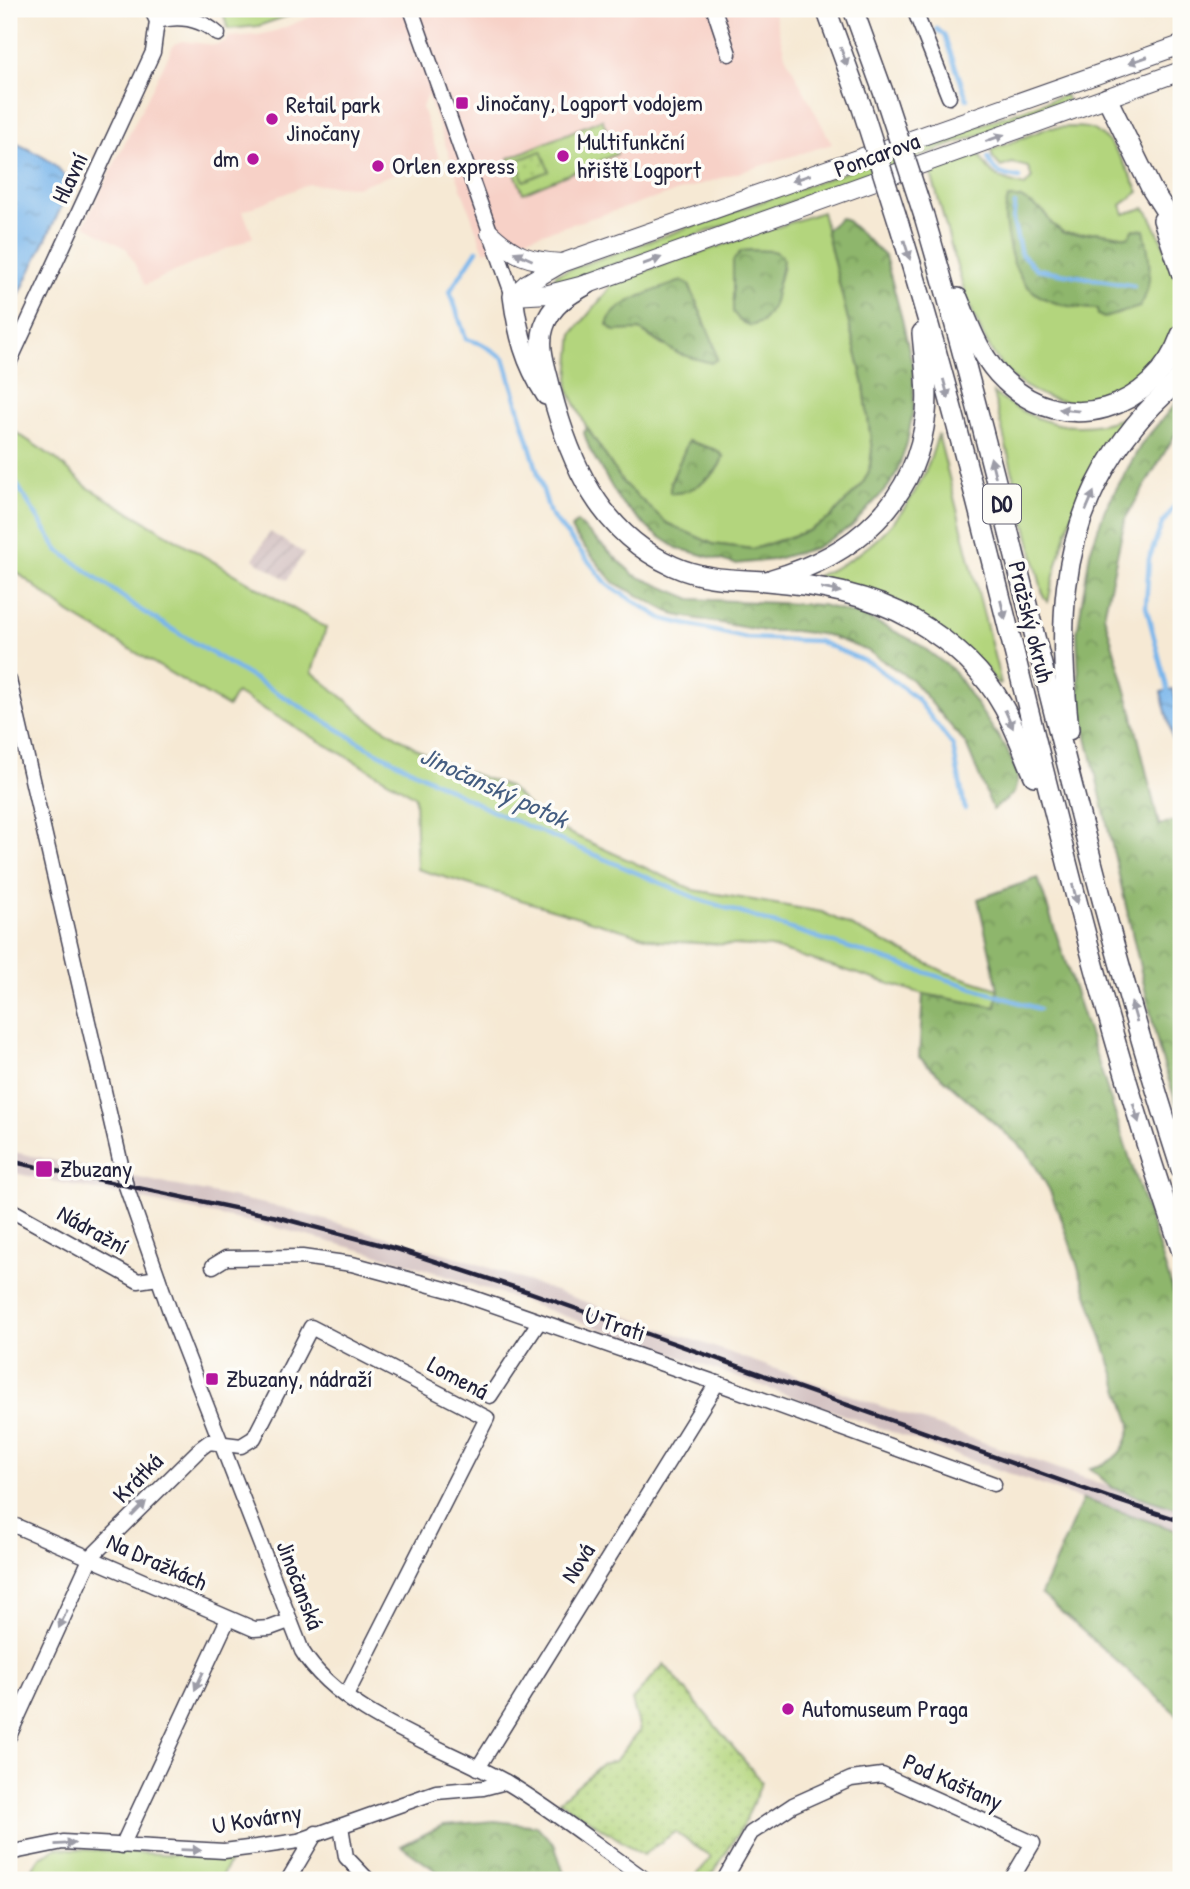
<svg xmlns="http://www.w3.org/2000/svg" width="1190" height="1889" viewBox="0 0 1190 1889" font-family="'Patrick Hand',sans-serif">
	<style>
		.built { fill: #f7d1c7 }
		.industrial { fill: url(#industrial-furrows) }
		.railway { fill: #d2bfc0 }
		.green { fill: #b3d57d; stroke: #6a7c5c; stroke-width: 2; fill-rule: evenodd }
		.forest { fill: url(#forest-crowns); stroke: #586c54; stroke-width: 2 }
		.park { fill: url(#park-dots); stroke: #6a7c5c; stroke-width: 2 }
		.water { fill: url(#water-ripples); stroke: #4d6c93; stroke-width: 2 }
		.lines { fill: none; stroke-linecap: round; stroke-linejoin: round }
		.stream { stroke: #78b5eb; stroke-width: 4.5 }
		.minor-casing { stroke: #424052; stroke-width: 17 }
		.major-casing { stroke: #424052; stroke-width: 20 }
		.highway-casing { stroke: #424052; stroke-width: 22 }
		.minor { stroke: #fff; stroke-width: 14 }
		.major { stroke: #fff; stroke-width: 18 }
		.highway { stroke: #fff; stroke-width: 19 }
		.rail { stroke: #22223b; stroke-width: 4.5 }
		.highway-bridge-casing { stroke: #424052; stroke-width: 22; stroke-linecap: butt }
		.highway-bridge { stroke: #fff; stroke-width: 19 }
		.oneway { fill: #9c9ca7 }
		.poi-dot { fill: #b5179e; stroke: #fdfcf7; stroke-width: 2.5 }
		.labels { text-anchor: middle; stroke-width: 7; stroke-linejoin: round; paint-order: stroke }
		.shield { fill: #fdfcf7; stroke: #646373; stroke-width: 2 }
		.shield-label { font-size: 23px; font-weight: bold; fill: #22223b }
		.poi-label { font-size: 24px; fill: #22223b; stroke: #fdfcf7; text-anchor: start }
		.street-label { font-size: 24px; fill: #22223b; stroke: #fdfcf7 }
		.water-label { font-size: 26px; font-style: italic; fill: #445d81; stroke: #fdfcf7 }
	</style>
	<defs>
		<pattern id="industrial-furrows" width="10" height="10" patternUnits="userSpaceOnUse" patternTransform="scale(1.75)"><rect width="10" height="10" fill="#d2bfc0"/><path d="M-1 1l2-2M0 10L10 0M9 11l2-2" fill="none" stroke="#b4a4a6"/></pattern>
		<pattern id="forest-crowns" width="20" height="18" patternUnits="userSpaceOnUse" patternTransform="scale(1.75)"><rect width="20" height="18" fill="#8eb66c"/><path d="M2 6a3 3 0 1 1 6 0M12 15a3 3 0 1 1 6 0" fill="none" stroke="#74945a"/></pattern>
		<pattern id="park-dots" width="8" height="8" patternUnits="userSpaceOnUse" patternTransform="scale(1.75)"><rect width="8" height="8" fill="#b3d57d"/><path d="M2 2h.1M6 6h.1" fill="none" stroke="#9ab76d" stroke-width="1.8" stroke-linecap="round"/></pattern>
		<pattern id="water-ripples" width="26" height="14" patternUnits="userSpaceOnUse" patternTransform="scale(1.75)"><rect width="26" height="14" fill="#78b5eb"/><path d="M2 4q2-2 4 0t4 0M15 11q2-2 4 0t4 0" fill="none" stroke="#6293c0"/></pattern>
	</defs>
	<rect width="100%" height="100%" fill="#fdfcf7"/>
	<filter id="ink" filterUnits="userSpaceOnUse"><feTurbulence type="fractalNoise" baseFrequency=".0143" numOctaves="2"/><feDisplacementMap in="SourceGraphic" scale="14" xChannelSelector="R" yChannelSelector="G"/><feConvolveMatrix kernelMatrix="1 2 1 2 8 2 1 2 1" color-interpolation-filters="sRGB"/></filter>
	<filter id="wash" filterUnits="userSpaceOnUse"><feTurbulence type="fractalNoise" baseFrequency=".00686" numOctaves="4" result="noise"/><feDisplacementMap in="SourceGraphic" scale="28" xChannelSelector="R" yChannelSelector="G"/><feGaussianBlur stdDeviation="1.57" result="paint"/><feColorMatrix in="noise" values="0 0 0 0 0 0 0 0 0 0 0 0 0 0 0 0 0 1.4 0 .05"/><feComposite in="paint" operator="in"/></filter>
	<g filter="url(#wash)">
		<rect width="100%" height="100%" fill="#f6e9d4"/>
		<polygon class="built" points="330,9 773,9 785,55 832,144 484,251 427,94 422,108 439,158 356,187 308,184 243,211 253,237 145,285 127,249 84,225 174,44 182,41 215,45 227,41 227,37 259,35 278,30"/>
		<polygon class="industrial" points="270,532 304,553 287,580 253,559"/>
		<polygon class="railway" points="9,1151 279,1207 464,1259 1113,1488 1181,1510 1181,1532 1106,1508 525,1302 394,1259 274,1227 9,1172"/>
		<g class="green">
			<polygon points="222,9 308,9 258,26 228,29"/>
			<polygon points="1065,95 1068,101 1066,104 560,284 554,281 556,274"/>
			<polygon points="602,119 617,154 523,193 509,158"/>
			<path d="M1070,127c9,0 20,0 27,5 19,12 32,40 42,60l-18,13 3,9 20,-6 5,5c12,27 28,55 30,85 2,29 -10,52 -29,71 -12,12 -23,23 -38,29 -39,15 -91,-4 -114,-37 -37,-53 -48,-129 -68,-190l49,-17c12,24 21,26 46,32l7,-8 -4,-11 -16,-4 -11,4 -8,-9 -2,-8 57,-22zM1021,198l23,14 7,11 13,10 17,1 15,-2 32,5 1,72 -14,6 -18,-6 -15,-1 -39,-10z"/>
			<path d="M822,212l42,173 8,66 -3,20 -7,14 -32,33 -22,13 -55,18 -40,-5 -46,-20 -43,-40 -38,-58 -18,-37 5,-56 34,-41 5,-10zM783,266l-11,40 -10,16 -29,-10v-29zM689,285l24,57 3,17 -54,-14 -22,-15 -20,-22 21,-12zM688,441l28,9 7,6 -52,24 11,-19z"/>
			<path d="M993,393c43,31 81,43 133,24 -45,62 -62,112 -78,185l-4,-4z"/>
			<polygon points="9,410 10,420 14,431 56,459 87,487 326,628 312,672 370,720 436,760 509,787 547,823 694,890 822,912 945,972 998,989 996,1007 923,994 770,947 659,941 417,869 415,796 236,693 228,707 69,613 9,566"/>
			<path d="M938,434l63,249 -3,1 -15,-19 -166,-86v-3c63,-25 104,-76 121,-142z"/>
			<polygon points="57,1848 232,1858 219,1880 25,1880 40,1857"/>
		</g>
		<g class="forest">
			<path d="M1008,198h13l23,14 7,11 13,10 17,1 15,-2 32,5 6,-8 10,1c6,26 10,54 -4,77l-36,11 -6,-3 -1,-6c-51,-2 -80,-15 -89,-68 -3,-18 -5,-25 0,-43z"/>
			<polygon points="840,218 845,219 885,256 902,319 913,368 914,405 907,443 897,472 888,487 851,527 815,548 772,560 735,564 677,548 651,531 620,501 590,450 584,433 586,426 624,484 667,523 713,544 753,549 808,531 830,518 862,485 869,471 872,451 864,385 826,230"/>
			<polygon points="751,250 773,251 782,256 783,261 773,306 762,322 751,326 740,321 733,312 733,261 741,251"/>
			<path d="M682,281l7,4 24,57 4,17 -6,4 -32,-9 -39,-24 -26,1 -7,-6c4,-23 56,-37 75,-44z"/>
			<polygon points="1181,397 1181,425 1125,519 1104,615 1131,708 1159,825 1181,820 1181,1118 1159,1050 1080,706 1077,633 1090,552 1105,509 1142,443"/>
			<path d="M688,441l28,9 7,6c-4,20 -33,39 -53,37 -2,-10 14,-39 18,-52z"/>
			<polygon points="577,522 634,575 691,599 822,605 868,618 916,642 953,670 1006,748 1017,772 1017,782 1014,793 993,810 966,744 912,680 868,651 827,635 794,631 765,631 675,615 613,582 573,533 571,528"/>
			<path d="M1038,878l143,437v195l-68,-22 -23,-20c26,-5 37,-19 41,-44l-69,-204 -13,-31 -22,-37 -108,-95 4,-63 73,13 2,-18 -20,-90z"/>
			<polygon points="1083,1499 1181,1532 1181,1718 1041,1594"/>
			<polygon points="495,1821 537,1826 555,1846 566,1880 449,1880 401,1846 443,1825"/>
		</g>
		<g class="park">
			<polygon points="541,151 549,171 524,181 516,161"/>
			<polygon points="664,1664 762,1782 743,1826 709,1880 693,1880 711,1857 675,1832 643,1855 559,1801 602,1764 615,1761 640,1730 632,1700"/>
		</g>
		<g class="water">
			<path d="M9,140c22,11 57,22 60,51l-60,125z"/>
			<polygon points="1173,689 1181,720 1181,772 1161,692"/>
		</g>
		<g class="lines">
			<g class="stream">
				<polyline points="937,29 944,35 967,99"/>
				<path d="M988,157c6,17 14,18 31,21"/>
				<polyline points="1015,204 1013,221 1021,254 1037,269 1134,286"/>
				<polyline points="477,250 450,291 466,339 482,344 504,358 550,514 608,585 663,619 745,638 818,641 872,664 917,699 953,746 965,809"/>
				<polyline points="9,472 58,550 142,611 369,748 492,811 698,899 1039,1009"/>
				<polyline points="1169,695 1146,606 1149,559 1162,524 1181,497"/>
			</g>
		</g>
	</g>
	<g filter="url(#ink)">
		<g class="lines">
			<g class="minor-casing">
				<g id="minor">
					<polyline points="411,9 513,296"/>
					<polyline points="714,9 729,54"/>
					<polyline points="914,9 949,97"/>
					<path d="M157,21c23,-6 43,-3 61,13"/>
					<polyline points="9,363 153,52 157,21 151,9"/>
					<path d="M9,680l117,506 46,131 130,334c38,63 142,96 204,131 49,29 94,66 140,98"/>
					<polyline points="9,1209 138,1281 158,1278"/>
					<polyline points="213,1266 226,1258 302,1257 352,1264 456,1292 717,1383 994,1484"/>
					<polyline points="490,1396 539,1322"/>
					<polyline points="9,1523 254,1629 270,1628 289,1621"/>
					<polyline points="9,1736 91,1557 201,1448 209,1442 241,1446 254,1438 311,1327 487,1418 346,1696"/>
					<polyline points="478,1768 717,1383"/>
					<polyline points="341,1826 346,1857 368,1880"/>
					<polyline points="122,1846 228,1619"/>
					<polyline points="9,1853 63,1842 224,1851 264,1846 298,1841 436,1792 483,1788 506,1782"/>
					<polyline points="288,1880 316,1833"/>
					<polyline points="724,1880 751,1833 793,1805 851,1779 882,1775 1033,1843 1011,1880"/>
				</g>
			</g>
			<g class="major-casing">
				<g id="major">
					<path d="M490,233c25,23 38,28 72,30"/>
					<polyline points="513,296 526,284 562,263 1181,45"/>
					<polyline points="513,296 549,294 588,284 1181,71"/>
				</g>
			</g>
			<g class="highway-casing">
				<g id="highway">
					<polyline points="826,9 861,105"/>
					<polyline points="853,9 885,97"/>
					<polyline points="1107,98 1152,190 1181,235"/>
					<path d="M924,216c93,316 155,640 257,953"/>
					<polyline points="1163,220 1181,272"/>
					<path d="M899,224c105,339 165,690 282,1025"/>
					<path d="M588,284c-20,11 -37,21 -44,43 -7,20 3,43 7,63 19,73 49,143 122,176 31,14 61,13 93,15 51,4 103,13 148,39 36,21 70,51 90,88 12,22 20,45 30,68"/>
					<path d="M513,296c5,38 12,66 33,99"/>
					<path d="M958,298c12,29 23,61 47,83 60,58 149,29 176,-46"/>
					<path d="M772,579c82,-23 145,-77 154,-166 3,-26 -2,-54 -4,-80"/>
					<path d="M1069,730c-10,-99 -12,-191 46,-278 11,-16 23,-32 37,-46 10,-10 21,-19 29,-31"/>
				</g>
			</g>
			<use href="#minor" class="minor"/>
			<use href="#major" class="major"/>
			<use href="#highway" class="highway"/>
			<polyline class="rail" points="9,1161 277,1217 397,1249 529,1292 1110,1498 1181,1521"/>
			<g class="highway-bridge-casing">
				<g id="highway-bridge">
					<polyline points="885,97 924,216"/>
					<polyline points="861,105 899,224"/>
				</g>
			</g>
			<use href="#highway-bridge" class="highway-bridge"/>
		</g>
		<defs><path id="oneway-solid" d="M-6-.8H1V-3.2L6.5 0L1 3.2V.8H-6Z" transform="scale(1.75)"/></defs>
		<g class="oneway">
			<use href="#oneway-solid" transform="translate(844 57) rotate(70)"/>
			<use href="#oneway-solid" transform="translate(1138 60) rotate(161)"/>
			<use href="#oneway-solid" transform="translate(995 138) rotate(-20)"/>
			<use href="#oneway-solid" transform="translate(801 178) rotate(161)"/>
			<use href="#oneway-solid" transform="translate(907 250) rotate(73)"/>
			<use href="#oneway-solid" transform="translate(523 256) rotate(-156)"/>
			<use href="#oneway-solid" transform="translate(652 261) rotate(-20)"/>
			<use href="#oneway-solid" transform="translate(946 389) rotate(75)"/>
			<use href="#oneway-solid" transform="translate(1069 410) rotate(-174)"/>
			<use href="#oneway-solid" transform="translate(993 467) rotate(-104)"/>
			<use href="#oneway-solid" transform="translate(1090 501) rotate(-67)"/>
			<use href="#oneway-solid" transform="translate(831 590) rotate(12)"/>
			<use href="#oneway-solid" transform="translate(1003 610) rotate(76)"/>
			<use href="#oneway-solid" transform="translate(1009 719) rotate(66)"/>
			<use href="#oneway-solid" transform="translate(1075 894) rotate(75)"/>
			<use href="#oneway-solid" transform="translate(1134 1012) rotate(-106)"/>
			<use href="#oneway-solid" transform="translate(1136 1113) rotate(73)"/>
			<use href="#oneway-solid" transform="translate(139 1509) rotate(-45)"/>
			<use href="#oneway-solid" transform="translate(63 1619) rotate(115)"/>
			<use href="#oneway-solid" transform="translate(199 1681) rotate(115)"/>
			<use href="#oneway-solid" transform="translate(65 1844) rotate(-3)"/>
			<use href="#oneway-solid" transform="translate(191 1850) rotate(2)"/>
		</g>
	</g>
	<g class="poi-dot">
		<rect x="455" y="96" width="14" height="14" rx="3.5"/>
		<circle cx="272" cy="119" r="7"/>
		<circle cx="563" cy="156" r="7"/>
		<circle cx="253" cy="159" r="7"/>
		<circle cx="378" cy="166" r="7"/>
		<rect x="35" y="1160" width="18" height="18" rx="3.5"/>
		<rect x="205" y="1372" width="14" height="14" rx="3.5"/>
		<circle cx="788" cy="1709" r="7"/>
	</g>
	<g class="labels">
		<rect class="shield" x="983" y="484.5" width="38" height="39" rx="5"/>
		<g class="shield-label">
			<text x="1002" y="512">D0</text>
		</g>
		<g class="poi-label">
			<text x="476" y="111">Jinočany, Logport vodojem</text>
			<text x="286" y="113">Retail park<tspan x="286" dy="28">Jinočany</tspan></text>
			<text x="577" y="150">Multifunkční<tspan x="577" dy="28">hřiště Logport</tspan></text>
			<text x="239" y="167" text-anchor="end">dm</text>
			<text x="392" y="174">Orlen express</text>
			<text x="60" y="1177">Zbuzany</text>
			<text x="226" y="1387">Zbuzany, nádraží</text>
			<text x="802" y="1717">Automuseum Praga</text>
		</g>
		<g class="street-label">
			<text transform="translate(877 155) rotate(-20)" y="8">Poncarova</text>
			<text transform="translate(70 178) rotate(-65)" y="8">Hlavní</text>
			<text transform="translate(1031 622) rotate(76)" y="8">Pražský okruh</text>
			<text transform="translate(93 1230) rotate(29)" y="8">Nádražní</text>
			<text transform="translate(615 1324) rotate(19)" y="8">U Trati</text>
			<text transform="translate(458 1378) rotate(28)" y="8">Lomená</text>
			<text transform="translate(138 1478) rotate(-45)" y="8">Krátká</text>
			<text transform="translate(157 1562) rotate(24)" y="8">Na Dražkách</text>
			<text transform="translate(578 1563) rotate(-58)" y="8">Nová</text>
			<text transform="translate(300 1585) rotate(69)" y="8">Jinočanská</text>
			<text transform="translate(953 1782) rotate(24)" y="8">Pod Kaštany</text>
			<text transform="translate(257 1819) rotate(-9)" y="8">U Kovárny</text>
		</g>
		<g class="water-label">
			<text transform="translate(494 787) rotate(25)" y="9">Jinočanský potok</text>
		</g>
	</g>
	<rect width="1190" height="1889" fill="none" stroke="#fdfcf7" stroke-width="35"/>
</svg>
